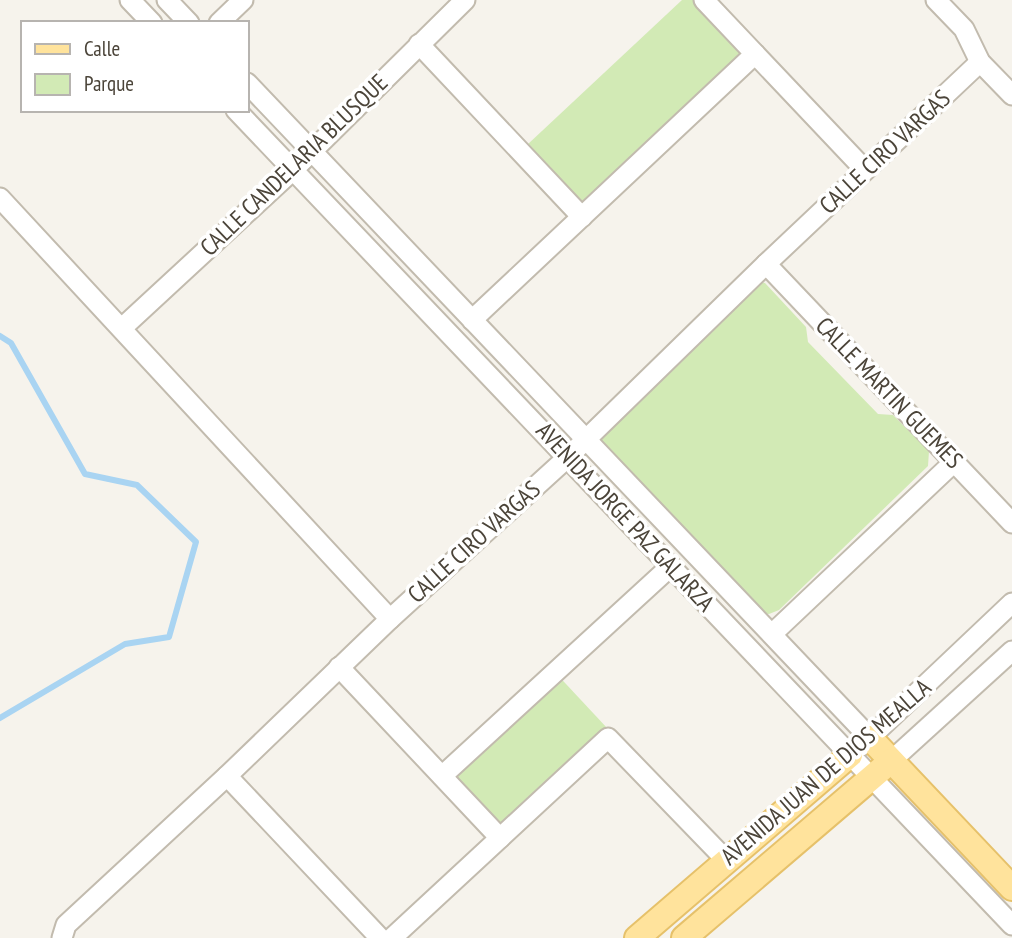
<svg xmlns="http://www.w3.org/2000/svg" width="1012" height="938" viewBox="0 0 1012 938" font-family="'PT Sans Narrow',sans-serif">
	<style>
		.green { fill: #d2eab5 }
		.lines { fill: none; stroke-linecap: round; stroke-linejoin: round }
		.stream { stroke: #a9d4f2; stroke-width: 6 }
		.minor-casing { stroke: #c2bbae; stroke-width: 23 }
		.major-casing { stroke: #e6c16a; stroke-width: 28 }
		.minor { stroke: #fff; stroke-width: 19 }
		.major { stroke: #ffe39c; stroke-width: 24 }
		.labels { text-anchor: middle; stroke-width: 7; stroke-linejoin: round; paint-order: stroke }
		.street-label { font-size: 24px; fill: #4b4439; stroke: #fff }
	</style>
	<rect width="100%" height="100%" fill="#f6f3ec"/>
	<g class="green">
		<polygon points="682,0 693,0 742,52 582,202 527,145"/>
		<polygon points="751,279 765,283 806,327 808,342 878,414 893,415 929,451 928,466 779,610 769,614 756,613 596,448 596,428"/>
		<polygon points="552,669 608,729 500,828 444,766"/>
	</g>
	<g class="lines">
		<polyline class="stream" points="0,336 11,343 85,474 137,485 196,542 169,637 125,644 0,718"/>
		<g class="minor-casing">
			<g id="minor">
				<polyline points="130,0 152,23"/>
				<polyline points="167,0 189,23"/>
				<polyline points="704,0 865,170"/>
				<polyline points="936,0 964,29 980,62 1012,95"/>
				<polyline points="219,23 243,0"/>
				<polyline points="419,44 582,217"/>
				<polyline points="247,83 870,738"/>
				<polyline points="236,110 1012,925"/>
				<polyline points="0,198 390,619"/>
				<polyline points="766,264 1012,523"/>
				<polyline points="472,320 755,54"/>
				<polyline points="122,328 293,170 465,0"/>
				<polyline points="772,634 954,462"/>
				<polyline points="339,667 500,838"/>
				<polyline points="861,746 1012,603"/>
				<polyline points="891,761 1012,651"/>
				<polyline points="227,776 380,938"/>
				<polyline points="442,776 671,566"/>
				<polyline points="62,938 66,925 227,776 390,619 568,457 766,264 980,62"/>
				<polyline points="392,938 608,738 726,860"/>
			</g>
		</g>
		<g class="major-casing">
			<g id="major">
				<polyline points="870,738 1012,888"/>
				<polyline points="637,938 850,755"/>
				<polyline points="684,938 891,761"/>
			</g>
		</g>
		<use href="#minor" class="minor"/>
		<use href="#major" class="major"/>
	</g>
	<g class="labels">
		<g class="street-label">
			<text transform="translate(885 152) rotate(-43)" y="8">CALLE CIRO VARGAS</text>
			<text transform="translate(294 165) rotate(-44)" y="8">CALLE CANDELARIA BLUSQUE</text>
			<text transform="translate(889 393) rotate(46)" y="8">CALLE MARTIN GUEMES</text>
			<text transform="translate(625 517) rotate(47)" y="8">AVENIDA JORGE PAZ GALARZA</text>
			<text transform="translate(474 542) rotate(-42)" y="8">CALLE CIRO VARGAS</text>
			<text transform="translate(826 772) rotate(-41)" y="8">AVENIDA JUAN DE DIOS MEALLA</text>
		</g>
	</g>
	<rect x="21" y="21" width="228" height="91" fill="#ffffff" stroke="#b7b4b0" stroke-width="2"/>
	<rect x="35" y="44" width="35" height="10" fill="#ffe39c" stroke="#b7b4b0" stroke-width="2"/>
	<text x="84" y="56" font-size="21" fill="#4b4439">Calle</text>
	<rect x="35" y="74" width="35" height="21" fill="#d2eab5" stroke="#b7b4b0" stroke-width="2"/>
	<text x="84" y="91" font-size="21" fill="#4b4439">Parque</text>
</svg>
